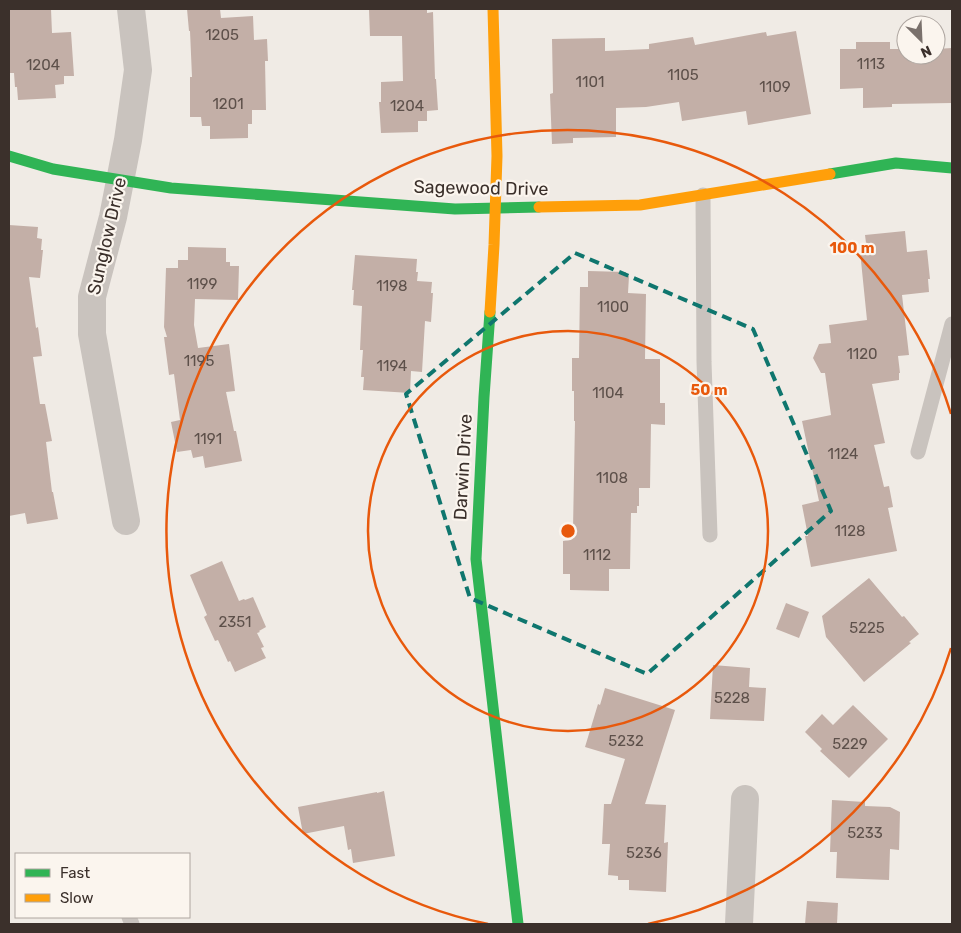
<svg xmlns="http://www.w3.org/2000/svg" width="961" height="933" viewBox="0 0 961 933" font-family="Rubik,sans-serif">
	<style>
		.building { fill: #c3afa7 }
		.lines { fill: none; stroke-linecap: round; stroke-linejoin: round }
		.lane { stroke: #c9c3be; stroke-width: 15 }
		.street { stroke: #c9c3be; stroke-width: 28 }
		.fast { stroke: #30b455; stroke-width: 11 }
		.slow { stroke: #ff9f0a; stroke-width: 11 }
		.marked { fill: none; stroke: #0f766e; stroke-width: 4; stroke-dasharray: 10 6; stroke-linejoin: round }
		.ring { fill: none; stroke: #e8590c; stroke-width: 2.5 }
		.labels { text-anchor: middle; stroke-width: 4.5; stroke-linejoin: round; paint-order: stroke }
		.number-label { font-size: 15px; fill: #5d504a }
		.street-label { font-size: 18px; fill: #3b302b; stroke: #fbf5ee }
		.centre { fill: #e8590c; stroke: #fbf5ee; stroke-width: 2.5 }
		.ring-label { font-size: 15px; text-anchor: middle; font-weight: bold; fill: #e8590c; stroke: #fbf5ee; stroke-width: 4.5; stroke-linejoin: round; paint-order: stroke }
	</style>
	<rect width="100%" height="100%" fill="#f0ebe5"/>
	<g class="building">
		<polygon points="9,9 51,9 52,33 71,32 74,76 64,76 64,84 55,85 56,98 18,100 17,87 15,87 14,73 10,73 9,53"/>
		<polygon points="187,9 220,9 221,18 253,16 254,40 267,39 268,61 265,61 266,110 252,110 252,124 248,124 248,138 210,139 210,126 202,126 201,117 190,117 190,77 192,77 190,31 189,31"/>
		<polygon points="369,9 427,9 427,13 433,12 435,79 436,79 438,110 427,111 427,121 418,121 418,132 381,133 379,102 381,102 381,82 403,81 402,36 370,36"/>
		<polygon points="796,31 811,114 748,125 746,111 682,121 679,102 646,107 616,108 616,137 573,138 573,143 552,144 550,94 553,93 552,39 605,38 605,51 649,49 649,44 693,37 695,45 766,32 767,36"/>
		<polygon points="856,42 890,42 890,49 906,49 906,55 936,55 936,49 952,48 952,103 892,104 892,107 863,108 863,88 840,89 840,49 856,49"/>
		<polygon points="9,225 38,227 37,238 42,239 41,250 43,250 40,278 29,277 36,328 38,327 42,356 33,357 40,404 45,404 52,441 46,442 52,492 53,492 58,519 27,524 25,513 9,516"/>
		<polygon points="905,231 907,252 927,250 930,279 928,279 929,292 902,295 909,355 898,356 900,373 899,373 899,380 872,384 885,443 874,445 884,487 889,486 893,507 888,508 897,551 811,567 805,536 808,536 802,505 819,501 802,421 831,415 825,373 821,373 813,358 819,344 831,343 829,325 867,320 860,251 867,251 865,235"/>
		<polygon points="188,247 226,248 226,262 230,262 230,266 239,266 238,300 195,299 194,325 198,348 229,344 235,391 226,392 234,431 236,431 242,461 205,468 203,456 193,458 191,450 177,452 171,422 180,420 174,374 169,375 164,337 167,337 164,327 166,268 178,268 178,260 188,260"/>
		<polygon points="355,255 417,259 416,272 418,272 417,281 432,282 431,293 433,293 431,322 425,321 422,372 411,371 410,393 363,390 364,377 361,377 363,350 360,350 362,306 353,305 354,290 352,290"/>
		<polygon points="588,271 626,272 626,276 629,276 628,293 646,294 645,359 660,359 660,403 665,403 665,425 651,424 650,488 639,488 639,506 637,506 637,513 631,513 630,569 609,569 609,591 570,590 570,574 563,574 563,541 570,540 570,529 573,529 575,421 574,421 574,391 572,391 572,358 579,358 580,287 588,287"/>
		<polygon points="222,561 239,601 244,599 245,600 253,597 266,627 259,631 260,632 257,633 264,647 261,648 266,658 235,672 230,661 228,662 218,640 215,641 204,617 207,615 190,575"/>
		<polygon points="869,578 902,617 904,616 919,634 909,642 911,643 864,682 826,637 822,616"/>
		<polygon points="786,603 809,612 799,638 776,629"/>
		<polygon points="713,665 750,668 749,687 766,688 764,721 710,719"/>
		<polygon points="605,688 675,710 645,804 666,805 664,843 668,842 666,892 629,890 629,880 618,880 618,876 608,875 610,844 602,844 604,804 611,804 625,759 585,747 598,704 600,705"/>
		<polygon points="853,705 888,739 849,778 820,751 822,749 805,732 822,714 833,725"/>
		<polygon points="384,791 395,856 353,863 351,849 348,850 344,826 303,834 298,807 377,792 377,793"/>
		<polygon points="832,800 865,802 865,806 890,807 900,812 899,850 890,849 889,880 836,878 837,852 830,852"/>
		<polygon points="807,901 838,903 837,924 805,924"/>
	</g>
	<g class="lines">
		<g class="lane">
			<polyline points="703,195 704,362 710,535"/>
			<polyline points="918,452 952,324"/>
			<polyline points="129,917 132,924"/>
		</g>
		<g class="street">
			<polyline points="126,521 92,334 92,297 113,217 128,140 138,70 131,9"/>
			<polyline points="739,924 745,799"/>
		</g>
		<g class="fast">
			<polyline points="9,156 53,169 171,188 455,209 539,207"/>
			<polyline points="830,174 896,163 952,168"/>
			<polyline points="490,312 484,397 476,559 518,924"/>
		</g>
		<g class="slow">
			<polyline points="539,207 640,205 830,174"/>
			<polyline points="490,312 494,245 497,156 493,9"/>
		</g>
	</g>
	<path class="marked" d="M575,253l178,76 78,182 -184,163 -177,-76 -64,-204z"/>
	<g class="ring">
		<circle cx="568" cy="531" r="200"/>
		<path d="M951 648A401 401 0 0 1 648 924M488 924A401 401 0 1 1 951 414"/>
	</g>
	<g class="labels">
		<g class="number-label">
			<text x="222" y="40">1205</text>
			<text x="871" y="69">1113</text>
			<text x="43" y="70">1204</text>
			<text x="683" y="80">1105</text>
			<text x="590" y="87">1101</text>
			<text x="775" y="92">1109</text>
			<text x="228" y="109">1201</text>
			<text x="407" y="111">1204</text>
			<text x="202" y="289">1199</text>
			<text x="392" y="291">1198</text>
			<text x="613" y="312">1100</text>
			<text x="862" y="359">1120</text>
			<text x="199" y="366">1195</text>
			<text x="392" y="371">1194</text>
			<text x="608" y="398">1104</text>
			<text x="208" y="444">1191</text>
			<text x="843" y="459">1124</text>
			<text x="612" y="483">1108</text>
			<text x="850" y="536">1128</text>
			<text x="597" y="560">1112</text>
			<text x="235" y="627">2351</text>
			<text x="867" y="633">5225</text>
			<text x="732" y="703">5228</text>
			<text x="626" y="746">5232</text>
			<text x="850" y="749">5229</text>
			<text x="865" y="838">5233</text>
			<text x="644" y="858">5236</text>
		</g>
		<g class="street-label">
			<text transform="translate(481 188) rotate(1)" y="6">Sagewood Drive</text>
			<text transform="translate(107 236) rotate(-77)" y="6">Sunglow Drive</text>
			<text transform="translate(463 467) rotate(-87)" y="6">Darwin Drive</text>
		</g>
	</g>
	<circle cx="568" cy="531" r="8" class="centre"/>
	<g class="ring-label">
		<text x="852" y="253">100 m</text>
		<text x="709" y="395">50 m</text>
	</g>
	<rect width="961" height="933" fill="none" stroke="#3b302b" stroke-width="20"/>
	<rect x="15" y="853" width="175" height="65" fill="#fbf5ee" stroke="#aea6a0"/>
	<rect x="25" y="869" width="25" height="8" fill="#30b455" stroke="#aea6a0"/>
	<text x="60" y="878" font-size="15" fill="#3b302b">Fast</text>
	<rect x="25" y="894" width="25" height="8" fill="#ff9f0a" stroke="#aea6a0"/>
	<text x="60" y="903" font-size="15" fill="#3b302b">Slow</text>
	<g transform="translate(921 40) rotate(156)"><circle r="24" fill="#fbf5ee" stroke="#aea6a0"/>
	<path d="M0-4L9 19L0 12L-9 19Z" fill="#7a716c"/>
	<text y="-8" font-size="14" font-weight="bold" text-anchor="middle" fill="#3b302b">N</text>
	</g>
</svg>
